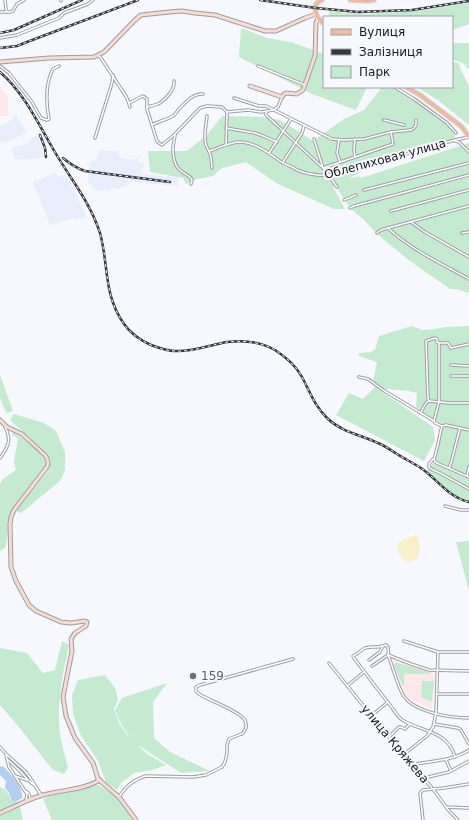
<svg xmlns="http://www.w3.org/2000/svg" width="469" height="820" viewBox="0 0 469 820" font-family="'DejaVu Sans',sans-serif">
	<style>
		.commercial { fill: #fee8eb }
		.built { fill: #eaedfc }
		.green { fill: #c4ead0 }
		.sand { fill: #f9efc9 }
		.water { fill: #b3cff0 }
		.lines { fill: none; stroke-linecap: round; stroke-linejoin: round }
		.street-casing { stroke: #9e9fa6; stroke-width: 3.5 }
		.secondary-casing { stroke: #9e9fa6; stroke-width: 5 }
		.primary-casing { stroke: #d5d6d6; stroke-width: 5.5 }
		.street { stroke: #fff; stroke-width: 1.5 }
		.secondary { stroke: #f7dccf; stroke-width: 3 }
		.primary { stroke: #efb99f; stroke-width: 3.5 }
		.rail-casing { stroke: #37383b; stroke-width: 2.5 }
		.rail { stroke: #f7f8fe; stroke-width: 1; stroke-dasharray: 3; stroke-linecap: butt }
		.worship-dot { fill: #6b7280; stroke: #f7f8fe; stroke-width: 1.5 }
		.labels { text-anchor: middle; stroke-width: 4; stroke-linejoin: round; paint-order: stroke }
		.street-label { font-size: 12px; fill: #18191b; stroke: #f7f8fe }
		.worship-label { font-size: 12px; fill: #5b616d; stroke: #f7f8fe; text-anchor: start }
	</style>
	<rect width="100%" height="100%" fill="#f7f8fe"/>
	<g class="commercial">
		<polygon points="0,87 8,95 8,116 0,116"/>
		<polygon points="394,660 433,673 435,676 432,709 408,698 404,693 394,665"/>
	</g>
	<g class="built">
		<polygon points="16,115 27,132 12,140 0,143 0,125 5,125"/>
		<polygon points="38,135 42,147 43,158 15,160 11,148 29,143 30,142 31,138"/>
		<polygon points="99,150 117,151 121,158 135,160 136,158 138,158 138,162 144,163 142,174 179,178 178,186 132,182 119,189 111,188 110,191 97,190 88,183 89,163 97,159"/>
		<polygon points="55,173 58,177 66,174 87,217 75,220 74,218 50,225 33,182"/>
	</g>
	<g class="green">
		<polygon points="469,3 469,24 452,30 452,17 328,17 330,11 345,13 368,14 413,11"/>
		<polygon points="241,28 267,38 291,42 324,54 324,87 367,87 356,110 312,94 239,57"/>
		<polygon points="452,43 469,43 469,70 463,63 452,59"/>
		<polygon points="452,62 459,63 460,68 469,86 469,125 439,101 417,87 452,87"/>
		<polygon points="382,87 391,87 417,98 451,124 456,139 386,158 348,179 360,176 363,184 361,178 469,143 469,176 368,202 368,203 469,177 469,293 456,289 450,289 410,261 377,234 363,219 352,210 341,195 336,185 333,187 345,209 334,209 278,184 246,162 222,168 213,176 197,179 186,184 183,178 150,172 148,151 187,151 207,135 222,116 261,117 280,120 313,141 344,119 364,110"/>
		<polygon points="412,326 422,330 433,329 434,331 434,329 446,327 469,326 469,429 442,425 416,407 417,393 409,391 387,389 386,390 373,382 377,362 359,356 359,353 371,352 374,350 375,350 379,336"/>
		<polygon points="0,375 13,411 6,413 0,398"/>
		<polygon points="375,387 433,427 435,440 424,461 336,415 349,393 363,399"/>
		<polygon points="14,414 44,423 56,431 65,452 65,470 60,481 21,513 16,511 48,471 51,461 47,453 10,420"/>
		<path d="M442,426c8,-1 19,2 27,4v46l-33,-14 -2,-3 5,-15z"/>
		<path d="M14,432c10,8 28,19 33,31l-35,46 -3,7 -2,25 -2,7 -5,3v-67l3,-5 13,-9 -2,-9 4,-22 -7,-5z"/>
		<path d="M434,462l4,3 31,12v24c-18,-5 -30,-18 -43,-30z"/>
		<polygon points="469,541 469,591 456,542"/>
		<path d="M62,641l7,4c-5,24 -10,47 -10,71 -1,17 5,36 9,52l-4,6 -11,-4 -39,-49 -14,-16v-57l27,5 16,20 12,-3z"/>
		<polygon points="395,662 405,665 403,672 405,665 431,673 430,674 405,674 404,677 404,686 403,686 394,666"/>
		<polygon points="105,675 115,688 118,699 114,709 120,725 134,743 121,724 115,710 122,698 167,683 153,702 154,738 170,752 210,771 181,773 138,745 147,754 166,765 152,770 134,773 121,783 117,790 106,782 98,761 81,736 73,714 72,695 78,680"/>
		<polygon points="422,681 434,681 432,702 421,697"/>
		<polygon points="98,785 117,797 134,820 52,820 43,799 49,796 78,791"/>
		<path d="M0,787c7,2 9,8 12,14h4l1,2 -15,7h-2z"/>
		<polygon points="20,806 23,820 0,820 0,814"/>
	</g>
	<path class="sand" d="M415,535h2c3,9 5,16 -1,25h-2l-6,3v-2c-8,-1 -6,-6 -11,-11l1,-7 3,-1 2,-3 6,-1z"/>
	<path class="water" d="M0,766l4,1c7,8 20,20 18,31l-5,3h-5l-3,-8 -4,-5 1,-7 -6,-6z"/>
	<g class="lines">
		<g class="street-casing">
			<g id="street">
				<polyline points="5,0 6,9 7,12"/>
				<polyline points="61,0 61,1"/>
				<polyline points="0,12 10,12 13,11 17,4 24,0"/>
				<polyline points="0,38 17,35 59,18 64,13 88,4 93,0"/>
				<polyline points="98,55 101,58 127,98 130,107"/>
				<path d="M0,66l9,7 23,29 9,16 6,2 2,-1c-3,-16 -4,-33 3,-48l1,-2 6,-3"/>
				<polyline points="258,66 305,85"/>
				<polyline points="395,87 414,99 447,123 456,133"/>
				<polyline points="234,98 259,106 266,106 332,139 343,140 364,139 391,132 411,130 414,128 416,125 416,120"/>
				<polyline points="129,103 143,96 147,99 147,109 157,141 159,143 162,145 175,134 200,108 207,106 222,107 227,112 248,110 261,112 273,110 278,107 282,97"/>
				<path d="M147,107c4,-1 9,-2 13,-4 7,-5 15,-14 14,-22"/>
				<polyline points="266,112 266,115 323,168 328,174 337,187"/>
				<path d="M207,116c-1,11 -5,25 2,35"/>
				<polyline points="384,120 404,125"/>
				<path d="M152,125c7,-4 14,-5 21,-9 3,-2 4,-5 6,-7 7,-7 14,-16 24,-15"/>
				<polyline points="226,128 255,133 263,136 277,142"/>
				<path d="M175,135c0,2 -1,4 -1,6 -2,8 -1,24 6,29 4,4 10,5 12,10l-1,4"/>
				<polyline points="95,138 112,83 113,75"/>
				<polyline points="314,139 323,168 393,144 391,132"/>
				<polyline points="355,139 354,150 355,157"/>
				<polyline points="339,140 337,153 340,162"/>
				<polyline points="455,141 459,142 469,152"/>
				<polyline points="226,144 227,112"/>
				<polyline points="269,153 291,119"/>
				<polyline points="283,162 302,133 304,126"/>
				<path d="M212,168l-1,-11 -2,-6c10,-3 22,-10 33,-9 15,1 29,13 41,21 5,2 10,4 14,7 13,5 25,7 39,4l119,-34 14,-3"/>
				<polyline points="364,190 469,163"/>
				<polyline points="344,200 356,195"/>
				<polyline points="350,208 354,206 469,175"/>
				<polyline points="391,211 469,190"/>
				<polyline points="411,222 425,232 469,257"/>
				<path d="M388,228c22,21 54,36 81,51"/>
				<polyline points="377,233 381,230 388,228 469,206"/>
				<polyline points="462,233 469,232"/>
				<polyline points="439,343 448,343 451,348 469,344"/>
				<polyline points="451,365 469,366"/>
				<polyline points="451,376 469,376"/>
				<polyline points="359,377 368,379 383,390 434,421 435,423 442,426 446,425 469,430"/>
				<polyline points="429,401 428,398 426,341 435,338 437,339 437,342 439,343 439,402 434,421"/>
				<polyline points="421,412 426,403 429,401 450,403 469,403"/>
				<path d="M442,426c-3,11 -4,22 -8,33l1,3 4,2 30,13"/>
				<path d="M0,458c8,-11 12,-18 5,-31"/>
				<polyline points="433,459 429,464 429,467 433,470 440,473 469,489"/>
				<polyline points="449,468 451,463 460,428"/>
				<polyline points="467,476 469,467"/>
				<polyline points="445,506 461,510 469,510"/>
				<polyline points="404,641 438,652 469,652"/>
				<path d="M383,646c-6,2 -12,0 -18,2 -4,2 -7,6 -12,8l1,2c12,16 24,32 36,47 4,5 8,13 14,16 19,11 44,10 51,36"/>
				<path d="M388,655c5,12 8,26 14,38 9,19 48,25 67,25"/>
				<polyline points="388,655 411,664 429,670 469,671"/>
				<path d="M369,660l11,-8 3,-6 3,-1c4,3 2,6 2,10"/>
				<polyline points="329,663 403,755 433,789 446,807 469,808"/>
				<polyline points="372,666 388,655"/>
				<polyline points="347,686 364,672"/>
				<polyline points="437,694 469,694"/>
				<polyline points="371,716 388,702"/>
				<polyline points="434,724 458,728 461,730 469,744"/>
				<path d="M242,734c4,-4 6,-9 2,-15 -7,-9 -34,-18 -45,-25l-3,-3v-4l4,-2 93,-26"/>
				<polyline points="389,737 399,727 401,727 405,729 410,724"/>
				<polyline points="0,747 5,753 26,772 31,779 41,795"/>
				<polyline points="6,755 9,767 27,794 26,801"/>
				<polyline points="403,755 427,736 433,727 436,713 438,652"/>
				<polyline points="8,760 21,772 28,780 35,786"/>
				<polyline points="446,760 451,771"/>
				<path d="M413,765c5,-2 10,-2 16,-3 14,-2 28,-4 40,-12"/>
				<polyline points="15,776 27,780"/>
				<polyline points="424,778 449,772 469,761"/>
				<path d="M25,791c4,1 5,4 5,8"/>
				<path d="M119,797c7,-11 14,-17 27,-21l47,1 13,-2 16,-8 3,-5 2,-9v-8l2,-6 12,-5"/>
				<polyline points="446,807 450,812 458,820"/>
				<polyline points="423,820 420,793 423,790 444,788 469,784"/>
			</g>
		</g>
		<g class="secondary-casing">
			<g id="secondary">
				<polyline points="0,62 49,58 94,57 104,52 135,20 141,15 169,12 182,11 195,13 215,15 265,31 276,31 305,18 316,14"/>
				<polyline points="250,86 282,97 284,94 286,93 297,94 303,90 315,56 316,23 318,18"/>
				<path d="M0,420l7,7 15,7 23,21c3,4 4,8 2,12l-33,43 -3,7 -1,7 1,43 5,14 13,24 7,6 25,11 10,1 14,-2 2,1 -1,4 -11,7 -4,6 1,12 -9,46 3,19 9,22 18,25 5,16 21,18 17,23"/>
				<path d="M0,813c14,-6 28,-14 43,-18 19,-5 40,-5 57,-15"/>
			</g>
		</g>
		<g class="primary-casing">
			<g id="primary">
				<path d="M322,0c-13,5 -5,18 2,24"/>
				<polyline points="350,0 367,1 374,0"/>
				<polyline points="406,87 420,95 457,123 462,127 469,137"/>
			</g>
		</g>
		<use href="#street" class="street"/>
		<use href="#secondary" class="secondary"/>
		<use href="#primary" class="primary"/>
		<g class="rail-casing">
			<g id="rail">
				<polyline points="260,0 316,8 358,12 412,10 469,1"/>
				<polyline points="0,33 14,30 82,0"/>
				<polyline points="0,48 17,46 27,42 138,0"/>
				<path d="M0,72c23,20 37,49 52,75 16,29 38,54 48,86 9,33 3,61 24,91 7,10 16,16 27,21 8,3 16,6 24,6 18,1 35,-6 52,-9 16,-2 34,0 48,8 11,7 21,16 27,27 8,15 13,30 26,42 14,13 33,16 50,24 7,3 13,7 19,11 8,5 16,9 24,14 17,12 27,29 48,34"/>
				<polyline points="40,135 45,148 46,157"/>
				<path d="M63,158c7,6 13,10 22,13l85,11"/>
			</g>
		</g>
		<use href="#rail" class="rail"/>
	</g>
	<circle class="worship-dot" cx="193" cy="676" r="4"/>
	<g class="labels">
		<g class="street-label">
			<text transform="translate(385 159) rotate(-15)" y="4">Облепиховая улица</text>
			<text transform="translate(395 744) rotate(50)" y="4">улица Кряжева</text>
		</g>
		<g class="worship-label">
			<text x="201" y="680">159</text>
		</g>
	</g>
	<rect x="323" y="16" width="130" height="72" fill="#f7f8fe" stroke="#9e9fa3"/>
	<rect x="331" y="29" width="20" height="6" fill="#efb99f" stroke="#9e9fa3"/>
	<text x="359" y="36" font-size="12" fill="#18191b">Вулиця</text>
	<rect x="331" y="49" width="20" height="6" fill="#37383b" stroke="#9e9fa3"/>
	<text x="359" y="56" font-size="12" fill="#18191b">Залізниця</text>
	<rect x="331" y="66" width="20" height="12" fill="#c4ead0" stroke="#9e9fa3"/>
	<text x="359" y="76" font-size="12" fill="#18191b">Парк</text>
</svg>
